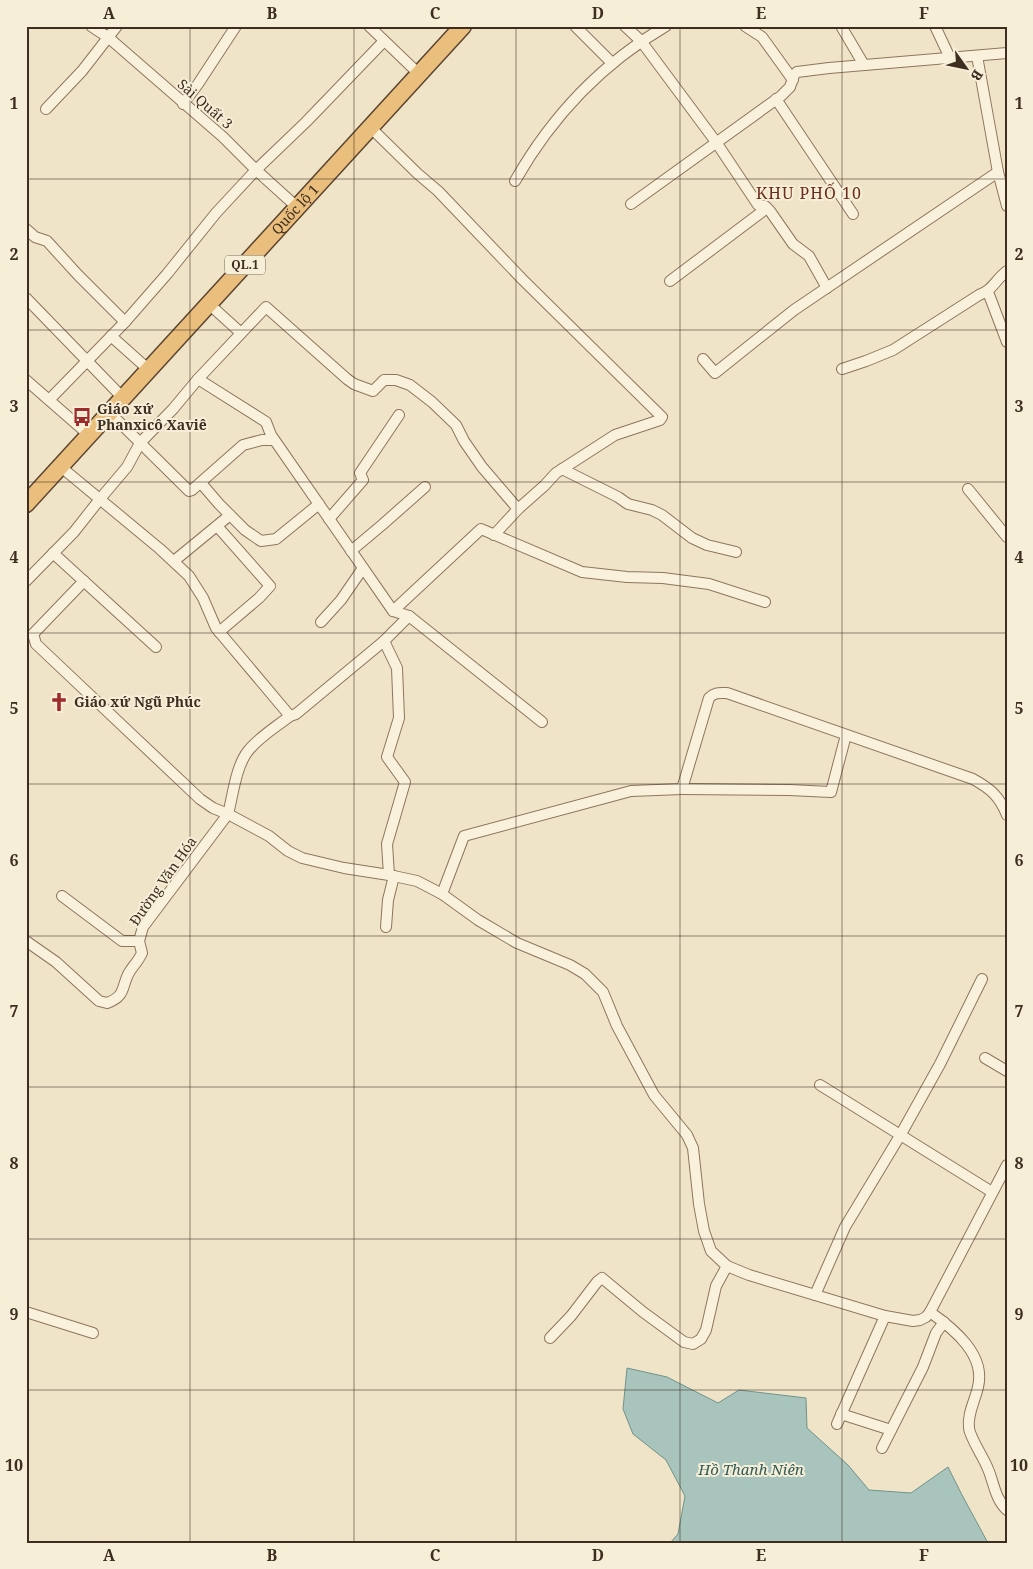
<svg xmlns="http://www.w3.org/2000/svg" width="1033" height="1569" viewBox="0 0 1033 1569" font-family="'Noto Serif',serif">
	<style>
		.water { fill: #a9c4bc; stroke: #6f938a }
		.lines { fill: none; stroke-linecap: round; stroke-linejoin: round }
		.minor-casing { stroke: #8d765c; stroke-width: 12 }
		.trunk-casing { stroke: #5b4430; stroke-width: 19 }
		.minor { stroke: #faf1dc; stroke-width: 10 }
		.trunk { stroke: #eabe7c; stroke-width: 16 }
		.grid { fill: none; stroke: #3d2e20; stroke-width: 1; stroke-opacity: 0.55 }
		.labels { text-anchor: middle; stroke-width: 4; stroke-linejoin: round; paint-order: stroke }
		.shield { fill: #f7eed8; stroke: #756857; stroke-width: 1 }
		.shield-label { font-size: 12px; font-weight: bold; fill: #3d2e20 }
		.street-label { font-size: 14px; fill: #3d2e20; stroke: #f7eed8 }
		.poi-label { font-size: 14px; font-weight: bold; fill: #3d2e20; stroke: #f7eed8; text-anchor: start }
		.water-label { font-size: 15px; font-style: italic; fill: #2f5d5a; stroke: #f7eed8 }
		.quarter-label { font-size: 16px; letter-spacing: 1px; fill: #6b2e1e; stroke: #f7eed8 }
		.neatline { fill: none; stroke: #3d2e20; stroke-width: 2 }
		.grid-label { font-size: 16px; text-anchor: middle; font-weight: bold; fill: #3d2e20 }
	</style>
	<rect width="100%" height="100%" fill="#f0e4c8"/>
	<polygon class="water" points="627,1368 667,1377 718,1403 739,1390 806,1398 807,1428 848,1465 869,1490 911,1493 948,1467 962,1495 988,1543 670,1543 678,1534 685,1496 666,1460 633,1434 623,1409"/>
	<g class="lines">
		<g class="minor-casing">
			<g id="minor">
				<polyline points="91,26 109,38 223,137 256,170 298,208"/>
				<polyline points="369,26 419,74"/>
				<polyline points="575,26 612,63"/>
				<polyline points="625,26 641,41 716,142 758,205 765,206 770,211 793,244 809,256 827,288"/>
				<polyline points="745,26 762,37 793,80"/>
				<polyline points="841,26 864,65"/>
				<polyline points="935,26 950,58"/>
				<polyline points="977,56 998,172 1007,206"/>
				<polyline points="776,99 853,214"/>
				<polyline points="183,104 198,84 236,26"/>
				<polyline points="46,109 82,71 117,26"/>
				<polyline points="371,128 418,174 438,191 522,279 662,417 660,420 615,435 556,473 544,486 518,509 494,535"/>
				<path d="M515,181c37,-65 86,-117 151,-155"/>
				<polyline points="631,204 781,96 790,87 794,75 797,72 829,68 1007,53"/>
				<polyline points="26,229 35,237 47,241 78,275 125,322"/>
				<polyline points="670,281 767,208"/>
				<polyline points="988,292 1007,342"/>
				<polyline points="26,298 123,398"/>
				<polyline points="209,304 241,333"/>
				<polyline points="111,336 149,370"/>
				<polyline points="703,359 715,373 794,310 998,172"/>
				<path d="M842,369l24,-8 27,-11 86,-55c14,-5 16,-15 28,-24"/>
				<polyline points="198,379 266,422 271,435 393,611 409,616 542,722"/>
				<polyline points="26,380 89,435"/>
				<polyline points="49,400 125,322 167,274 216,213 256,170 306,122 384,41"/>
				<polyline points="110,413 189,491 192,490 243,445 262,440 274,440"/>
				<path d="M61,467l99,82 29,27 14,22 13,30 74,88c-14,11 -31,21 -42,35 -12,15 -15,44 -20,63l41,22 19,15 14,7 42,10 45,7 28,6 25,13 36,26 39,23 53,22 15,9 18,18 14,34 37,69 33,40 6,13 6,56 5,27 7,20 16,15 22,9 136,41 28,5 7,-1 6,-3 4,-5 77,-147"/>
				<polyline points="562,469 618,497 628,504 652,510 662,515 692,538 707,545 736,552"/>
				<polyline points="201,483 219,504 245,530 261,541 276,539 319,504"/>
				<polyline points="968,489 1007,537"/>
				<polyline points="329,519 363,480 360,473 399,415"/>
				<polyline points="217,526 270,586 259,598 219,632"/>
				<polyline points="351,551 382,525 425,487"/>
				<polyline points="53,553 156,647"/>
				<polyline points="174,561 230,515"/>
				<polyline points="26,581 74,532 100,499 127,467 140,443 173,409 198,379 266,307 347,379 354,384 373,391 384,380 396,380 410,385 432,402 456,425 464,441 482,467 518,509"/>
				<polyline points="393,611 481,529 582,572 627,577 663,578 709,584 765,602"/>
				<polyline points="321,622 341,600 363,568"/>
				<polyline points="384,641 397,668 399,718 387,757 405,782 387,844 389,875"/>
				<polyline points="290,716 296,714 384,641 409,616"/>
				<polyline points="682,789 789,790 831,792 846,735"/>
				<path d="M442,894l22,-58 167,-45 51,-2 27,-91c6,-6 10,-5 18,-5l246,86c18,10 26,17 34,36"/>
				<polyline points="62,896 122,941 139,941"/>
				<polyline points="386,927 388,900 394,876"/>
				<path d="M26,941l30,21 43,39 8,2c20,-7 14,-18 23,-32 4,-6 9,-11 12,-18l-3,-12 4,-14 85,-113 -15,-6 -13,-9 -164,-155 -3,-10 51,-53"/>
				<polyline points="985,1058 1007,1071"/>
				<polyline points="820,1085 992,1192"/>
				<polyline points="815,1295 845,1227 901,1134 940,1064 982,979"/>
				<polyline points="26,1312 93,1333"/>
				<path d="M930,1312c24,17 56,43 48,75 -3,14 -11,27 -9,41 1,10 15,30 19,41 6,14 7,30 19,41"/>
				<polyline points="550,1338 571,1316 597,1282 602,1278 643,1312 684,1342 693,1344 701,1339 706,1330 716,1286 727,1266"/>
				<polyline points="841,1414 891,1430"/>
				<polyline points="837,1424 885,1316"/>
				<polyline points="882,1448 923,1367 936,1333 944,1322"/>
			</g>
		</g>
		<g class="trunk-casing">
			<g id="trunk">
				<path id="s1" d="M26,504l437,-478"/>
			</g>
		</g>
		<use href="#minor" class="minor"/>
		<use href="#trunk" class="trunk"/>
	</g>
	<path class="grid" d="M190,26v1517M354,26v1517M516,26v1517M680,26v1517M842,26v1517M26,179h981M26,330h981M26,482h981M26,633h981M26,784h981M26,936h981M26,1087h981M26,1239h981M26,1390h981"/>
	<defs>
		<g id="bus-bare" transform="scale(1.5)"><path d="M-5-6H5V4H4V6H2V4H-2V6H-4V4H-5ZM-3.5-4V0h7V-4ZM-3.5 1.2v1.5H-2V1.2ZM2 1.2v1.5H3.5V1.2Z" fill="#9e2a2b" stroke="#f7eed8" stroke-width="2.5" paint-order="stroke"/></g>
		<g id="church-bare" transform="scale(1.5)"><path d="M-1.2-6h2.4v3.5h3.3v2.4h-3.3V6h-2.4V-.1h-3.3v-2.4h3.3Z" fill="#9e2a2b" stroke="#f7eed8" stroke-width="2.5" paint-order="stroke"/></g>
	</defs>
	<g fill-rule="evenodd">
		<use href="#bus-bare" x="82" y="417"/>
		<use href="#church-bare" x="59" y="702"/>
	</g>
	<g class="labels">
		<rect class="shield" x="225" y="255.5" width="40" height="19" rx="4"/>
		<g class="shield-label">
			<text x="245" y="269">QL.1</text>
		</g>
		<g class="street-label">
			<text transform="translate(205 104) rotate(41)" y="5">Sài Quất 3</text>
			<text dy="5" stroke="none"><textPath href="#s1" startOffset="399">Quốc lộ 1</textPath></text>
			<text transform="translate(163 881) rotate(-55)" y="5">Đường Văn Hóa</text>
		</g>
		<g class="poi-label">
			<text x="97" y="414">Giáo xứ<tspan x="97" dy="16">Phanxicô Xaviê</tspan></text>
			<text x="74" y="707">Giáo xứ Ngũ Phúc</text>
		</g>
		<g class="water-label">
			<text x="751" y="1475">Hồ Thanh Niên</text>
		</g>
		<g class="quarter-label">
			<text x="809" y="199">KHU PHỐ 10</text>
		</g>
	</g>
	<rect width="1033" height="1569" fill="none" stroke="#f7eed8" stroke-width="55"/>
	<g transform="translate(966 68) rotate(123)" stroke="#f7eed8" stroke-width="4" paint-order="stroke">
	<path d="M0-4L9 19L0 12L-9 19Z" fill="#3d2e20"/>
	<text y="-8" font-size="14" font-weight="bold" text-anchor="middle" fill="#3d2e20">B</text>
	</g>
	<rect x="28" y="28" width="978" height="1514" class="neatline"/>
	<g class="grid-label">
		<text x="109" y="19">A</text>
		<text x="272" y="19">B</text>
		<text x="435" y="19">C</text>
		<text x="598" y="19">D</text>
		<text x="761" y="19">E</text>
		<text x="924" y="19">F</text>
		<text x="14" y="109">1</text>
		<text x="1019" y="109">1</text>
		<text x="14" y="260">2</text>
		<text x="1019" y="260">2</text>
		<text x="14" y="412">3</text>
		<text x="1019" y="412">3</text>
		<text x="14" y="563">4</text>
		<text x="1019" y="563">4</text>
		<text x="14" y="714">5</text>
		<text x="1019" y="714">5</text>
		<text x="14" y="866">6</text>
		<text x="1019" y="866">6</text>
		<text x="14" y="1017">7</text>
		<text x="1019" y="1017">7</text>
		<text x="14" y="1169">8</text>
		<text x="1019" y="1169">8</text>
		<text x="14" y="1320">9</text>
		<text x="1019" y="1320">9</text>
		<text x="14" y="1471">10</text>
		<text x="1019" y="1471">10</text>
		<text x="109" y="1561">A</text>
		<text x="272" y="1561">B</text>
		<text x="435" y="1561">C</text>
		<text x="598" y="1561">D</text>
		<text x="761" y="1561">E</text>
		<text x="924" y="1561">F</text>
	</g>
</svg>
